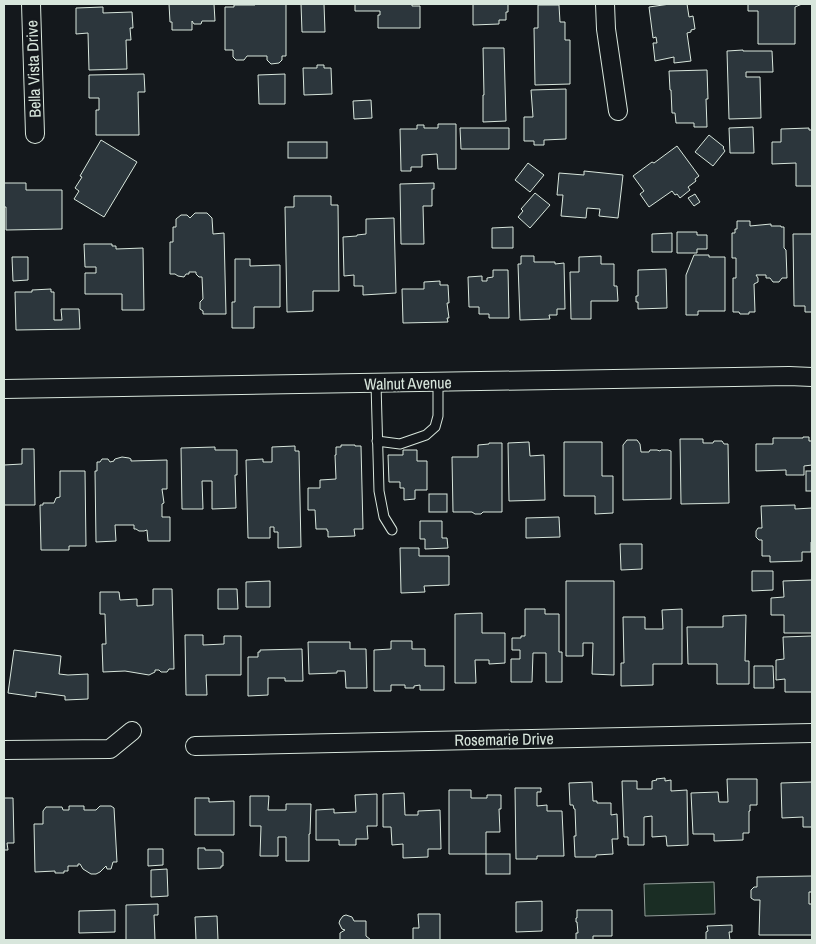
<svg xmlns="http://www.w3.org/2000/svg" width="816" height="944" viewBox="0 0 816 944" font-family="'Archivo Narrow',sans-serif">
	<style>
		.green { fill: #1a2d24; stroke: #939e99 }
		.building { fill: #2c363c; stroke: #d8e6dc }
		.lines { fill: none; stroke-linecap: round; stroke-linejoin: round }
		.lane-casing { stroke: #d8e6dc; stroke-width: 11 }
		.street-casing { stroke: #d8e6dc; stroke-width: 20 }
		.lane { stroke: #14181c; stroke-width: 9 }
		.street { stroke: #14181c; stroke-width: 18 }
		.labels { text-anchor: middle; stroke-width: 4; stroke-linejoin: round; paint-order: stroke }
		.street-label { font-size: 16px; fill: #d8e6dc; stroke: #14181c }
	</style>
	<rect width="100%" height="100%" fill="#14181c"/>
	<polygon class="green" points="714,882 715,914 645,916 644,884"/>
	<g class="building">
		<polygon points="169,4 214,4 215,21 202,21 201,24 194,24 192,21 192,30 172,30 172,22 170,22"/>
		<polygon points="255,4 286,4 286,56 282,56 282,60 279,63 271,64 267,60 267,56 247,56 244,60 236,60 233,57 233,50 225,50 225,7 234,7 234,5 255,5"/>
		<polygon points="301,4 324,4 325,32 302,32"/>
		<polygon points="355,4 412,4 412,6 420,6 420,28 378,28 378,15 380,15 380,11 355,11"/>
		<polygon points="473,4 508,4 508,12 506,12 506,20 499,20 499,24 473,25"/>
		<polygon points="670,4 687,4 689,17 693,16 695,29 691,30 691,32 687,33 691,61 674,63 674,57 655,61 653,43 657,43 656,37 653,38 649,7"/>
		<polygon points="748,4 802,4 795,7 795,44 758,44 758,11 748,11"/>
		<polygon points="538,5 559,5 560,22 565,22 565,40 570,40 570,84 535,85 534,28 538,28"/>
		<polygon points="103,7 103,13 132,12 133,28 130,28 131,40 126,40 127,69 89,70 88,33 76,34 76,8"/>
		<polygon points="483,48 504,48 506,121 483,122 483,95 484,95"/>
		<polygon points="743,50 743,51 772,51 773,72 746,72 746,77 760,77 761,118 729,119 727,51"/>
		<polygon points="317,65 324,65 324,68 331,68 332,94 304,95 303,68 317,68"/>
		<polygon points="707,70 708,99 706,99 707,127 694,127 694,123 676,123 675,113 672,113 671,90 670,90 669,71"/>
		<polygon points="144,74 145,92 138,92 139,135 96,135 96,110 99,110 99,98 89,98 89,75"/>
		<polygon points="285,74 285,104 259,104 258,75"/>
		<polygon points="566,89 566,139 544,140 544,145 534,145 534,141 524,141 524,117 533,117 531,90"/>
		<polygon points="371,100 372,118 354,119 353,101"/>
		<polygon points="438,124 456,124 456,169 438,169 437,154 422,155 422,167 411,167 411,171 401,171 400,129 417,129 417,125 424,125 424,128 438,128"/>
		<polygon points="753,127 754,153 730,153 729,128"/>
		<polygon points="460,128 509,128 509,149 461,149"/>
		<polygon points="809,128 809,130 812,130 812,186 796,186 796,163 772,164 772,142 781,142 781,129"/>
		<polygon points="709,135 724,147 723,148 725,151 713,166 695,152"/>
		<polygon points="101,140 137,162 104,217 74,199 79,191 75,188 82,177 80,176"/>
		<rect x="288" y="142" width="39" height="16"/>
		<polygon points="677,146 699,176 695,179 696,181 688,187 690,190 680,198 677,194 675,195 672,191 649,207 640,194 644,191 633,176 652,162 654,163"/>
		<polygon points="528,163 544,175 530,192 515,180"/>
		<polygon points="584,171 623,175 618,218 599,216 600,209 587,208 586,218 561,216 563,195 557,195 559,173 584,175"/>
		<polygon points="4,183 26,183 26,190 62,190 62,229 6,230 6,207 4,207"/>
		<polygon points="434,183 434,189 432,189 432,206 423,206 424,244 401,244 400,184"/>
		<polygon points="535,193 550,205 530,228 518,217 523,211 521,209"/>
		<polygon points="695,194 700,202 694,206 688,198"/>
		<polygon points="294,196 331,196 331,205 338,205 339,291 313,291 313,311 287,312 285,207 294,207"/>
		<polygon points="195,213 207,213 212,218 213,234 224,233 226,314 203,314 203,311 200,309 200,302 203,299 202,277 199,277 196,274 196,272 189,272 189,274 186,274 184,277 178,276 175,274 170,274 170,242 173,242 173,227 176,227 176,219 181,215 187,215 190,218"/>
		<polygon points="394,218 396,293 363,295 363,286 354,286 354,275 344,276 343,237 357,236 357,235 366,234 366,219"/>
		<polygon points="737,221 750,221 750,226 771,224 771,226 781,226 781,227 784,227 784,248 786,250 787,278 782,278 779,282 773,282 770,278 766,278 766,275 756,275 758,278 758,282 754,284 755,312 749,312 749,314 740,314 739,312 733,312 733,278 736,278 736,258 732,258 732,233 735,233 735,229 737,229"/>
		<polygon points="513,227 513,248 492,248 492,228"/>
		<polygon points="677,232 697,232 697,235 707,235 707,249 697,249 697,253 677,253"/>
		<polygon points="672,233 672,252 652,252 652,234"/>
		<polygon points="793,234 812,234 812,312 805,312 805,306 794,306"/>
		<polygon points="84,244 112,244 112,246 116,246 116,249 143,248 144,310 122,310 122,294 85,294 85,273 96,273 96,267 85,267"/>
		<polygon points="694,255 709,255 709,257 725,257 725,311 698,311 698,315 686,315 686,275"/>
		<polygon points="521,256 534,256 534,262 555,262 555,264 564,263 565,309 557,309 557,315 549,315 550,319 520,320 518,264 521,264"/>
		<polygon points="601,256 601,264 614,264 614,286 617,286 618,301 591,301 591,319 571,319 570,272 579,272 579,257"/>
		<polygon points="12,257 28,257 28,280 13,281"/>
		<polygon points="235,259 250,259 250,266 280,265 280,307 254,307 254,328 232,328 232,302 235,302"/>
		<polygon points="666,269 667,308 638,309 638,302 636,302 636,296 638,296 638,270"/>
		<polygon points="493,270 508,270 509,318 489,318 489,314 479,314 479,307 469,307 468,277 482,276 482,281 487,281 487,278 493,277"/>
		<polygon points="440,281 440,285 448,285 449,303 447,303 449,318 447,318 448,322 403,323 402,289 424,289 424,282"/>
		<polygon points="51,289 51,292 54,292 54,320 62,320 61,309 79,309 80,329 16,330 15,292 32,292 32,290"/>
		<polygon points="803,437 809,437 809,441 812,441 812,465 804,466 804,475 786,475 786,470 756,471 756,444 773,444 773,438 803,438"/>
		<polygon points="680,439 703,439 703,443 713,443 714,441 722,441 724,444 728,444 729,503 681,504"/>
		<polygon points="627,440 637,440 640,444 641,452 649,452 650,450 657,450 660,451 661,450 668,450 671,451 671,499 623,500 623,445"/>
		<polygon points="529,442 530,456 544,455 545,500 509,501 508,443"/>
		<polygon points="564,442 602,442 602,476 613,476 613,513 595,514 595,496 564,496"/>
		<polygon points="489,443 502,443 502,512 483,512 481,514 475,514 472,512 453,512 452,457 478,457 478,445 489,444"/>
		<polygon points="341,445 355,445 355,446 361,446 363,529 354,529 355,536 328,537 328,531 327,531 327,529 316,529 315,510 308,510 308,488 320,488 320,480 336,479 335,455 336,455 336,447 341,447"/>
		<polygon points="295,446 295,451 299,451 301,547 278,548 278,532 274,532 274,527 270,527 270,538 248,538 246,460 263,459 263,462 272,462 272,447"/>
		<polygon points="215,447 215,450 237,450 237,475 235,475 236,508 212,509 212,481 202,481 203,509 182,509 181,448"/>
		<polygon points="22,449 34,449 35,505 4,505 4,465 22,464"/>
		<polygon points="403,450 417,450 417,461 427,461 427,490 415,490 415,499 404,500 404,488 400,488 400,482 389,482 388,455 403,455"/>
		<polygon points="122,457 129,458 131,459 131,461 167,460 167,489 162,489 164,503 162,504 162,517 170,517 170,541 148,541 147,530 144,531 139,531 136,529 134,529 134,525 115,525 116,541 96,542 95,471 97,471 97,462 100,462 102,459 108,459 110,462 114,461 114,460 115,459"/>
		<polygon points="60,471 85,471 86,546 69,546 69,550 41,550 40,505 43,505 43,503 54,503 56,498 60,497"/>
		<rect x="806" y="471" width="6" height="20"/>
		<rect x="429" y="494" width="18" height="18"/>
		<polygon points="795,505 795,509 812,508 812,542 811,542 811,552 802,552 802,561 770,562 770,556 762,556 762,540 759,540 756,537 756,531 758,528 762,528 761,506"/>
		<polygon points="559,517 560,537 526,538 526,518"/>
		<polygon points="420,521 442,521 442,538 447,538 448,548 425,549 425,539 420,539"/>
		<polygon points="620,544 642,544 642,569 621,570"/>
		<polygon points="400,548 419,548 419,556 449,556 449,585 424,586 425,592 401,593"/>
		<polygon points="752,571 773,571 773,590 752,591"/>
		<polygon points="812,580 812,633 784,633 784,615 771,615 771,598 784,597 783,581"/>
		<polygon points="270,581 270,607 246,607 246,582"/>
		<polygon points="566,581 614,581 614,675 592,674 593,643 583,643 583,656 566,656"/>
		<polygon points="153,589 172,589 174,669 169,669 167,672 161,672 159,670 155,670 155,672 149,675 125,671 103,672 102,644 106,644 105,614 100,614 100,592 119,592 120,600 137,599 137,606 153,605"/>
		<polygon points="218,589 237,589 238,609 218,609"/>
		<polygon points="525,609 545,609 545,614 559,614 559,652 562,652 562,682 546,682 546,653 533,653 532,682 511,682 511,659 520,659 520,650 512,650 512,638 521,638 521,636 525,636"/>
		<polygon points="682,609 682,664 653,664 653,685 621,686 621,663 624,663 623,617 645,617 645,629 663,629 662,610"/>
		<polygon points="482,613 482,633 505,633 505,663 489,664 489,660 475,660 476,683 455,683 455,614"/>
		<polygon points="746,615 745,661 749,661 749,684 717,684 717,664 688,664 687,627 723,627 723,616"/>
		<polygon points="185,635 203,635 203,645 224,644 224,636 241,636 241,675 206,675 207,695 186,695"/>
		<polygon points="812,636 812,692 785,692 785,679 776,680 776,660 784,659 783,637"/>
		<polygon points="391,641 412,641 412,649 425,649 425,666 444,666 444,690 420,690 420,685 414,686 414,688 405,688 405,685 391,685 391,691 374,691 374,650 391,649"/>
		<polygon points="308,642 350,642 350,649 366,649 367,688 346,688 345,671 337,671 337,673 309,674"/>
		<polygon points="302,649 303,681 285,681 285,678 268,678 268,695 248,696 248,657 258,657 258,652 260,652 260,650"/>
		<polygon points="14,650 61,656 59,674 68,675 88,674 88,699 65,700 65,696 36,692 36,697 8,693"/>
		<polygon points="754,666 773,666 774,688 754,688"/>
		<polygon points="665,778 665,781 671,780 671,791 687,790 688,845 667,846 666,836 652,837 652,816 644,817 644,845 628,845 628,837 624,837 622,781 637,781 637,789 652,789 652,781 657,780 656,779"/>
		<polygon points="727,779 757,779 757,805 750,805 750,811 749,811 749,833 743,833 743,840 714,841 714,834 693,834 691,793 718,792 719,802 728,802"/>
		<polygon points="592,782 593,801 597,801 597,803 611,803 611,815 617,814 618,839 612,839 613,854 596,855 596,857 575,857 574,836 576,836 575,809 574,809 573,805 570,805 569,783"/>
		<polygon points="812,782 812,827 803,827 803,817 782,818 781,783"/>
		<polygon points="515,788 541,788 541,792 537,792 537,806 547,805 547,811 562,811 564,856 537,856 537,859 516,859"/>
		<polygon points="449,790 471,790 471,798 487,798 487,795 501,795 501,809 499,809 500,832 486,832 486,854 449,854"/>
		<polygon points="404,793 405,815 418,815 418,811 440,810 441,849 428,849 428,857 403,858 403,844 392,845 391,827 383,827 383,794"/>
		<polygon points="377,794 377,826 367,826 368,839 356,839 356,845 339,845 339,840 316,840 316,810 334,809 334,813 356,812 355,795"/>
		<polygon points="250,796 269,796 268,810 286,810 286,804 311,804 310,834 309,834 309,861 286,861 286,837 278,837 278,856 260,856 261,826 250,826"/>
		<polygon points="4,798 13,798 14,843 7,843 8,850 4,850"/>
		<polygon points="195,798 209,798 209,802 234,801 234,835 195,835"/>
		<polygon points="69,806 84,806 84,810 96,810 100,806 111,806 114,808 117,862 113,862 111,869 107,869 106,866 100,872 96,874 91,874 83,869 80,864 78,864 78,866 68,866 68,871 64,871 64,873 55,873 55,871 35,872 34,824 43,824 43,811 46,807 62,807 63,810 69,810"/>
		<polygon points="198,848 205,848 205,850 221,850 221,852 223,852 223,866 221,866 221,868 198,869"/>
		<polygon points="148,849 163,849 163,865 148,866"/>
		<rect x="486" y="854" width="24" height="20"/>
		<polygon points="167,869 168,896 151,897 151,870"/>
		<polygon points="812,876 812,892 809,892 809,904 812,904 812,935 759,935 760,900 754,900 751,898 751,890 754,887 757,887 757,877"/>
		<polygon points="542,901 542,931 516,932 516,902"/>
		<polygon points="158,904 158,915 154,915 155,940 126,940 126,905"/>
		<polygon points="115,910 115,932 79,933 79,911"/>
		<polygon points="577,910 612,910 612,936 593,936 593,940 576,940 576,933 578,933 577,922 576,922 576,918 577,918"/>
		<polygon points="418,914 440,914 440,940 413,940 413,928 419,928"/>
		<polygon points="346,915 352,917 354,921 366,921 366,936 371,940 340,940 340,933 345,930 342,929 339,923 340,920 343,916"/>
		<polygon points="217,916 218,940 196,940 195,917"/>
		<polygon points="732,925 732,932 729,932 730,940 706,940 706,932 708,931 707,926"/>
	</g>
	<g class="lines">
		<g class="lane-casing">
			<g id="lane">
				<polyline points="376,384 379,491 384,517 392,530"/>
				<polyline points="377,441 400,444 426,435 435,427 438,416 438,383"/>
			</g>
		</g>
		<g class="street-casing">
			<g id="street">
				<polyline points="31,4 35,134"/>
				<polyline points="605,4 606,29 618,111"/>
				<polyline points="4,389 789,376 812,377"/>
				<polyline points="195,746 812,733"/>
				<polyline points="4,750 110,749 132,731"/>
			</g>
		</g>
		<use href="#lane" class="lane"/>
		<use href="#street" class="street"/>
	</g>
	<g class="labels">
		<g class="street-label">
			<text transform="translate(33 69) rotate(-92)" y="6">Bella Vista Drive</text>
			<text transform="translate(408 383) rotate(-1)" y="6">Walnut Avenue</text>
			<text transform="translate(504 739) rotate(-1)" y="6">Rosemarie Drive</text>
		</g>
	</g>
	<rect width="816" height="944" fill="none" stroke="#d8e6dc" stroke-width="10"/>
</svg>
